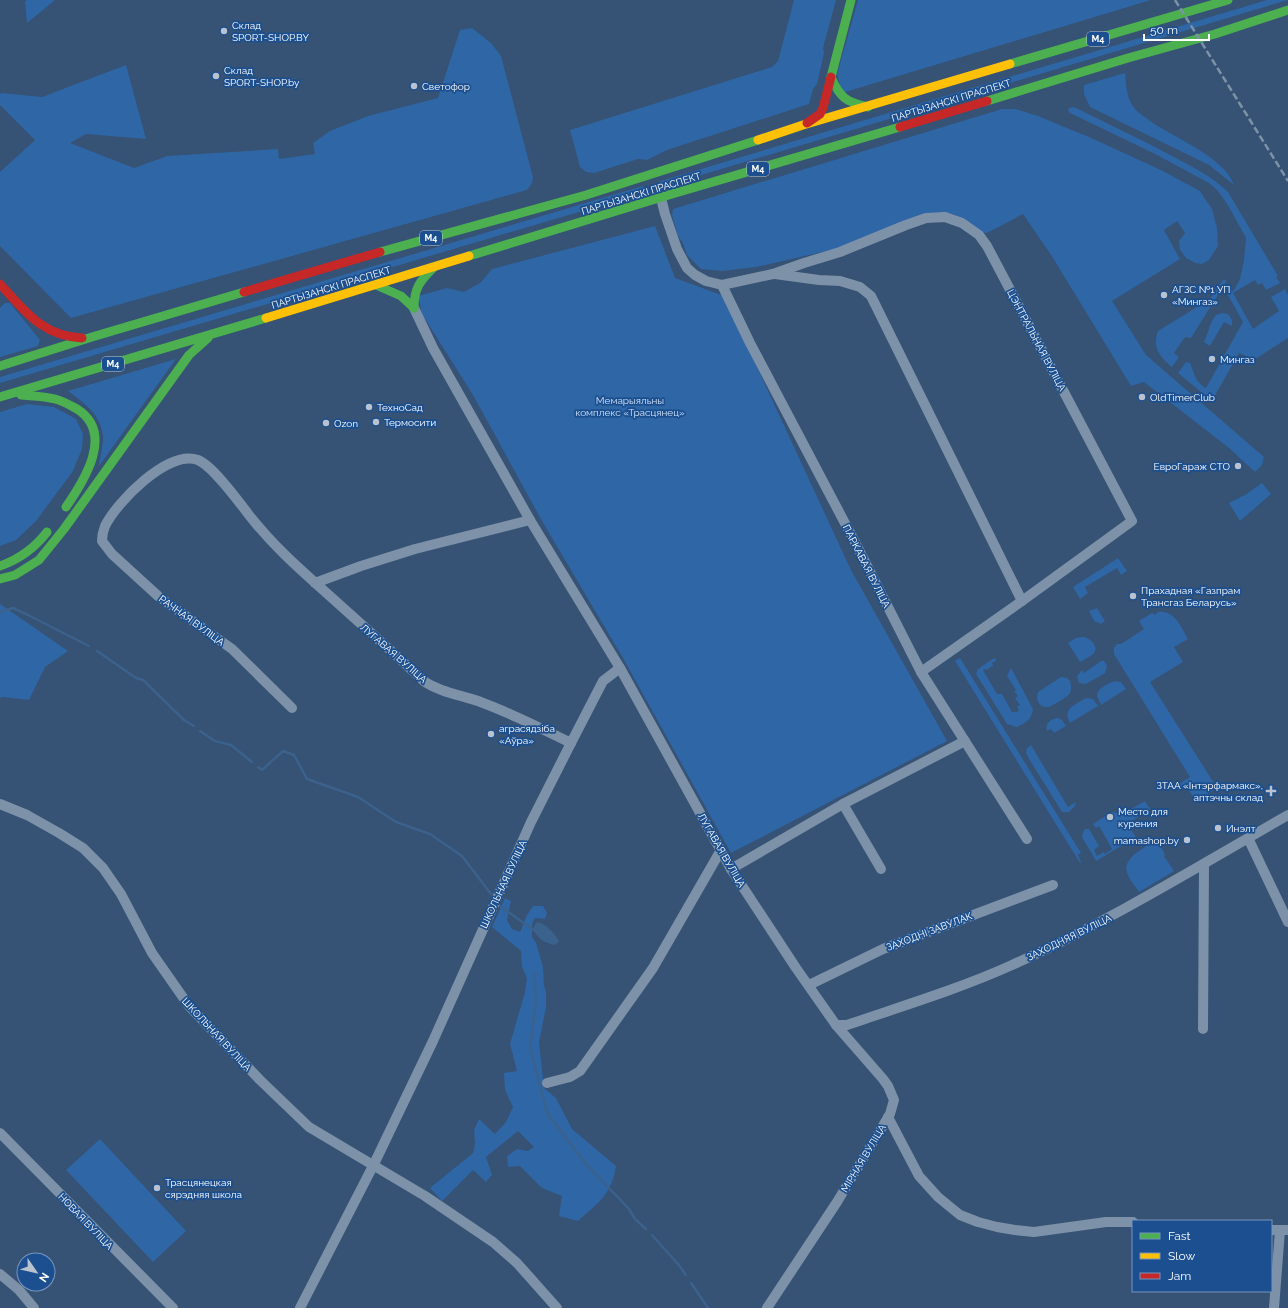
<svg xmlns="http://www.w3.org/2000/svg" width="1288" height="1308" viewBox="0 0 1288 1308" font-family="Raleway,sans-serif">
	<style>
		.green { fill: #2f66a5 }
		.water { fill: #3b618d }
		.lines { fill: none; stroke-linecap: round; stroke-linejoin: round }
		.stream { stroke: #3b618d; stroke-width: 2.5 }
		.street { stroke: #7d92a8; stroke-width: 10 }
		.fast { stroke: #4caf50; stroke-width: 9 }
		.slow { stroke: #ffc107; stroke-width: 9 }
		.jam { stroke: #c62828; stroke-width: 9 }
		.rail { stroke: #7e92a7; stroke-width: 2.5; stroke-dasharray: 7 3; stroke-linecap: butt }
		.poi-dot { fill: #b9c2ce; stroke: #1b4f8f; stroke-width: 1.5 }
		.labels { text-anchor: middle; stroke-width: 3.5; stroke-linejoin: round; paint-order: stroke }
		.shield { fill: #1b4f8f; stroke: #bbcadd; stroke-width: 1 }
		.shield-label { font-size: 9px; font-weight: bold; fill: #fff }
		.poi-label { font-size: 10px; fill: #fff; stroke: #1b4f8f; text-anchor: start }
		.street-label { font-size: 10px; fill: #fff; stroke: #1b4f8f }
		.park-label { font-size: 10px; fill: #cfe3fa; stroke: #1b4f8f }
	</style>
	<rect width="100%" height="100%" fill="#365274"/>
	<g class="green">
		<polygon points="27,0 55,0 27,23 25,2"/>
		<polygon points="794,0 836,0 823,48 824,53 817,84 813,89 809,104 667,150 647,160 638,159 594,173 586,172 580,167 570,130 772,67 778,61"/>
		<polygon points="858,0 1151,0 842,93 837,74"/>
		<polygon points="1267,0 1288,0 668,185 658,187 659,182 664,180"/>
		<polygon points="472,28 491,43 501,56 533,177 532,183 527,190 71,318 0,246 0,172 35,140 0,105 0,94 2,93 42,97 126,65 146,139 86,134 70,143 134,168 167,156 278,149 279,159 315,154 313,143 330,131 368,116 438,98 460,30"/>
		<path d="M1125,73c1,9 1,19 5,28 3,7 10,13 16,17 25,19 78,38 88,67l-25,-20 -119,-58 -6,-13v-9z"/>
		<path d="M1074,107c34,17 69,33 102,51 19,10 37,19 52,34l50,84 -2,1 4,6 -14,7 -4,-7 -4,2 -3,-5 -22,13 20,36 26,-18 -8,-14 14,-8 3,6v43l-31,20h-6l-12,-5 -27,48 -34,-28 8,-11 4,1c5,11 4,18 16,25l37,-66 -15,-27 1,-5h3l1,2 7,-13 4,-19 2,-22 -17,-31 -11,-16 -9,-8 -54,-29 -85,-41 -2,-3 1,-2z"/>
		<polygon points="1002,109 1015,109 1038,116 1089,137 1161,170 1200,191 1212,209 1217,228 1218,246 1209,260 1202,264 1195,263 1186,258 1180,250 1179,241 1185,233 1177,221 1164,230 1180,259 1112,301 1146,355 1264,457 1262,465 1255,472 1229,448 1144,382 1131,386 1053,258 1023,214 987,233 982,232 953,214 942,213 840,248 756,267 722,271 701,269 687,255 683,243 678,236 672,215 673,209"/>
		<polygon points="643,186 645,187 641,190 601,202 589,209 0,383 0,377"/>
		<polygon points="655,226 675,278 724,296 851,570 947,741 731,853 623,658 542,521 473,395 422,314 418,296 447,288 464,292 480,283 492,269"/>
		<path d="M1223,280h3v2l-35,56 -6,-1 -11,16 5,4 -7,10c-12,-10 -20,-19 -14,-36l52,-32z"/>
		<polygon points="5,303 10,303 40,340 38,346 0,357 0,308"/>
		<path d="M1222,313l6,1 4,6v6l-8,-4 -14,24 -6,-4c5,-10 5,-19 12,-27z"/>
		<path d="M176,359l-77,107c1,-9 4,-20 4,-29 -2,-23 -18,-33 -35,-46z"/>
		<polygon points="27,404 54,407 76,419 83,434 82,449 73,471 36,521 16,540 0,546 0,412"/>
		<polygon points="1262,483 1271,494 1240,521 1229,503 1245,495"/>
		<polygon points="1118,558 1127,571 1121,575 1117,568 1085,587 1088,593 1080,599 1073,587"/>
		<polygon points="0,604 68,651 45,667 29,700 3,697 0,698"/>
		<polygon points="1097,608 1105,621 1101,624 1094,621 1089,611"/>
		<path d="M1158,612c17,-2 23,15 30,27l-14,8 9,15 -33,20 67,106 -21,13 -10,-15 -7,5 -3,-5 14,-9 -76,-123v-6l3,-4h4l23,-15 -5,-8 13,-8 3,2z"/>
		<path d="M1082,637c7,0 17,8 12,16 -3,3 -10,7 -14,9l-12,-19 8,-5z"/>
		<polygon points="960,658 1081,853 1078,855 1081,862 1080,863 955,661"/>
		<path d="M994,658l3,2 -5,3 1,3 -7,4 -1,-1 -2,1 14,24h5l10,18h5l2,-2 -2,-3 3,-2 -5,-7 3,-2 -4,-5 2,-1 -9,-14 4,-8 22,41c-2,11 -6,13 -16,18l-10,-3 -31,-50 2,-5z"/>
		<polygon points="1101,661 1104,661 1107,666 1105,673 1086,684 1079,683 1077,676 1082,670 1084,673"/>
		<path d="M1061,677l6,1 3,3c1,4 2,8 0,12 -2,4 -18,13 -22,14 -9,1 -13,-7 -10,-15z"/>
		<path d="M1115,681l6,1 5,7 -25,16c-1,-3 -4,-7 -4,-10 0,-7 12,-12 18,-14z"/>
		<path d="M1086,698l7,1 5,7 -28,17c-8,-15 5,-18 16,-25z"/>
		<path d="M1058,718l4,2 4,6 -12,7 -3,-4 -4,2c-2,-8 3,-12 11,-13z"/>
		<polygon points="1031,745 1068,807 1076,802 1075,806 1069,812 1062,812 1029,759 1026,753 1027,748"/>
		<polygon points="1145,801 1150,809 1127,824 1136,837 1096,861 1082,837 1083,832 1085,829 1089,829 1099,846 1094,850 1097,856 1104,852 1105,854 1112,849 1099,826 1096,828 1093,824 1112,812 1122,814"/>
		<path d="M1157,840l8,14 -1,2 10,15 -35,21c-4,-6 -10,-13 -12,-19 -5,-16 19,-26 30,-33z"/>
		<path d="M505,898l6,3 -4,19 5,9 8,3 7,-17 6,-9h10l4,7 -2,6 -10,-1 -3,6v13l4,6 7,24 1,18 2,8v14l-7,35 5,46 12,10 16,31 44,37c-4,28 -18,37 -38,55l-19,-5 3,-20 -20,-8 -22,-22 -12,1 -1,-11 10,-7 11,2 6,-4 -16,-16 -32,26 6,18 -6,7 -13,-12 -31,31 -12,-13 43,-35 2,-9 -1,-14 5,-11 16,15 11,-12 7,-15 -8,-17 -1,-17 13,-2 -7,-27 15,-52 2,-14 -5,-11 -1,-16 -29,-24z"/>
		<polygon points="100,1139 186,1231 153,1262 66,1170"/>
	</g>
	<path class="water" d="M539,922c9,4 15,11 20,19l-4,4c-11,-2 -17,-6 -22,-16l3,-6z"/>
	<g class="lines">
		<g class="stream">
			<polyline points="0,612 13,608 28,615 89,646"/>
			<polyline points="97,651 136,678 143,680 184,720 194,726"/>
			<polyline points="200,731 215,741 231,745 252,762"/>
			<polyline points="258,767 262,770 283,751 294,755 307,779 358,797 396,822 430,834 462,856 491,894"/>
			<polyline points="500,906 535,931"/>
			<polyline points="534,973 536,1000 530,1047 547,1113 585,1163 629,1209 635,1219 646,1229"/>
			<polyline points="652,1235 678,1264 686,1275"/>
			<polyline points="691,1283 708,1308"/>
		</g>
		<g class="street">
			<polyline points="661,198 665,214 677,249 687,268 695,275 706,281 722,285 773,274 804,263 840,252 906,225 926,218 945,217 962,223 979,235 987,246 1132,521 1022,601 921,672"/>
			<polyline points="775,274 819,280 840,281 860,287 871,296 1022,601"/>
			<polyline points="722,285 750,343 857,546 921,672 1027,839"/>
			<polyline points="414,308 433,348 464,403 530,520 620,668 731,869 796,968 836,1025 883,1079 888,1086 894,1100 890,1114 837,1202 767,1308"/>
			<polyline points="315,583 361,566 415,549 530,520"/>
			<path d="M292,708l-60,-59 -74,-53 -46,-42 -10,-13c0,-5 1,-10 3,-15 12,-24 63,-77 93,-66 15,6 41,42 51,55 24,31 53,56 82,82 31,28 63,56 94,85 19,12 38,13 58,21 30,11 59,26 88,40"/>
			<polyline points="0,804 27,815 59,833 83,848 103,868 121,894 152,953 189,1006 260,1080 309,1127 425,1196 493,1242 517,1263 557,1308"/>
			<polyline points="843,804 881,869"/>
			<polyline points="1248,838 1288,922"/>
			<polyline points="731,869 843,804 965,741"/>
			<polyline points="809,985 883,949 1053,885"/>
			<path d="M836,1025h11c55,-19 112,-36 165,-60 96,-43 185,-98 276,-150"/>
			<polyline points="1203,1029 1204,864"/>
			<polyline points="547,1083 570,1077 580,1071 653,968 721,850"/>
			<polyline points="888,1117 919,1176 938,1197 960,1215 978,1222 997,1227 1015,1230 1034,1232 1106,1222 1133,1222"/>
			<polyline points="0,1133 173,1308"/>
			<polyline points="1271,1230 1288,1230"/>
			<polyline points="0,1274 19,1290 34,1308"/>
			<polyline points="300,1308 374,1164 433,1041 531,822 571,743 603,681 620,668"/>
			<polyline points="1274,1308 1280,1230"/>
		</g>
		<g class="fast">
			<polyline points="1010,64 1228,0"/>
			<polyline points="831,77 851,0"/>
			<path d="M831,77c9,21 15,25 37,30"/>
			<polyline points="987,101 1128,58 1215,34 1288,10"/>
			<polyline points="380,252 586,195 758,140"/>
			<polyline points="469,256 672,194 900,127"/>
			<polyline points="376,285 401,296 414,308"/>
			<path d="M414,308c0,-20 6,-27 19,-40"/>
			<polyline points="0,366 92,337 244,292"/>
			<path d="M21,395c11,1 23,1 34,4 8,2 15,6 22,10 38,24 7,72 -11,98"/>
			<polyline points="0,397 266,318"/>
			<path d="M0,566c20,-7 34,-17 47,-34"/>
			<polyline points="0,579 15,575 39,560 64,529 189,355 208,338"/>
		</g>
		<g class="slow">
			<polyline points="758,140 803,125 1010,64"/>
			<polyline points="266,318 469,256"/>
		</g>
		<g class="jam">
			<polyline points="807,123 820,114 823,108 831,77"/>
			<polyline points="900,127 987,101"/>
			<path d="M0,284c25,27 42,52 82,54"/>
			<polyline points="244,292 380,252"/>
		</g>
		<polyline class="rail" points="1175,0 1288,181"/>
	</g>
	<g class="poi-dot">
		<circle cx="224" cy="31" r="4"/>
		<circle cx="216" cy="76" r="4"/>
		<circle cx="414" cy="86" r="4"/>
		<circle cx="1164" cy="295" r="4"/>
		<circle cx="1212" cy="359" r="4"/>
		<circle cx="1142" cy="397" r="4"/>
		<circle cx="369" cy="407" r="4"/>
		<circle cx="376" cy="422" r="4"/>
		<circle cx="326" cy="423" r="4"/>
		<circle cx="1238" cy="466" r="4"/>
		<circle cx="1133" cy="596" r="4"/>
		<circle cx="491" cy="734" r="4"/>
		<path d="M1269 785h4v4h4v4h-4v4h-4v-4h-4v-4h4z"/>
		<circle cx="1110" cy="817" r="4"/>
		<circle cx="1218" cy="828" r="4"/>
		<circle cx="1187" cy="840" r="4"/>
		<circle cx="157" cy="1188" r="4"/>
	</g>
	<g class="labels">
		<g class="shield">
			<rect x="1087" y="32" width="22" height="14" rx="3"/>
			<rect x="747" y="162" width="22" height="14" rx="3"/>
			<rect x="420" y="231" width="22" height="14" rx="3"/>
			<rect x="102" y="357" width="22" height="14" rx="3"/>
		</g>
		<g class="shield-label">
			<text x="1098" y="42">М4</text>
			<text x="758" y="172">М4</text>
			<text x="431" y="241">М4</text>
			<text x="113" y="367">М4</text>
		</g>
		<g class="poi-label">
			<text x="232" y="29">Склад<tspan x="232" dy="12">SPORT-SHOP.BY</tspan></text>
			<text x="224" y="74">Склад<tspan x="224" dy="12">SPORT-SHOP.by</tspan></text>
			<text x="422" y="90">Светофор</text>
			<text x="1172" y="293">АГЗС №1 УП<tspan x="1172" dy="12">«Мингаз»</tspan></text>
			<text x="1220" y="363">Мингаз</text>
			<text x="1150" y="401">OldTimerClub</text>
			<text x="377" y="411">ТехноСад</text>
			<text x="384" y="426">Термосити</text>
			<text x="334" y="427">Ozon</text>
			<text x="1230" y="470" text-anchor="end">ЕвроГараж СТО</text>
			<text x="1141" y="594">Прахадная «Газпрам<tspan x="1141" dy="12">Трансгаз Беларусь»</tspan></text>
			<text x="499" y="732">аграсядзіба<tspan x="499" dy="12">«Аўра»</tspan></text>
			<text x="1263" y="789" text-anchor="end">ЗТАА «Інтэрфармакс»,<tspan x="1263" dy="12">аптэчны склад</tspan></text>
			<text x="1118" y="815">Место для<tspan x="1118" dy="12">курения</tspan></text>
			<text x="1226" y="832">Инэлт</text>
			<text x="1179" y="844" text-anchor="end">mamashop.by</text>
			<text x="165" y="1186">Трасцянецкая<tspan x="165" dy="12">сярэдняя школа</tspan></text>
		</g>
		<g class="street-label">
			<text transform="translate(951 100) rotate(-17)" y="4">ПАРТЫЗАНСКІ ПРАСПЕКТ</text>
			<text transform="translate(641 193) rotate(-17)" y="4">ПАРТЫЗАНСКІ ПРАСПЕКТ</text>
			<text transform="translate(331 287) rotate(-17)" y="4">ПАРТЫЗАНСКІ ПРАСПЕКТ</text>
			<text transform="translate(1037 340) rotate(62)" y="4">ЦЭНТРАЛЬНАЯ ВУЛІЦА</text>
			<text transform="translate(867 566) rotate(63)" y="4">ПАРКАВАЯ ВУЛІЦА</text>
			<text transform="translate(192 620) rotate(36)" y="4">РАЧНАЯ ВУЛІЦА</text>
			<text transform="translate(394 653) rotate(41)" y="4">ЛУГАВАЯ ВУЛІЦА</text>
			<text transform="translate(722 850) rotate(60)" y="4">ЛУГАВАЯ ВУЛІЦА</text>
			<text transform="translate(503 884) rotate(-65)" y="4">ШКОЛЬНАЯ ВУЛІЦА</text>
			<text transform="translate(929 931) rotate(-21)" y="4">ЗАХОДНІ ЗАВУЛАК</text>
			<text transform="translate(1069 937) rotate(-26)" y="4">ЗАХОДНЯЯ ВУЛІЦА</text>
			<text transform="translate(217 1034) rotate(47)" y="4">ШКОЛЬНАЯ ВУЛІЦА</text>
			<text transform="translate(863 1158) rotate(-59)" y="4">МІРНАЯ ВУЛІЦА</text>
			<text transform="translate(86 1221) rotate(46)" y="4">НОВАЯ ВУЛІЦА</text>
		</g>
		<g class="park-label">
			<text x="630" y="404">Мемарыяльны<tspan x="630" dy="12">комплекс «Трасцянец»</tspan></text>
		</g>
	</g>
	<rect x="1132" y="1220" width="140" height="72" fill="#1b4f8f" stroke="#7695bc"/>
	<rect x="1140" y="1233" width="20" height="6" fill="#4caf50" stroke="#7695bc"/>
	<text x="1168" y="1240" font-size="12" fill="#ffffff">Fast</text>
	<rect x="1140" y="1253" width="20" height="6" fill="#ffc107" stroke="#7695bc"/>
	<text x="1168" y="1260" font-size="12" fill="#ffffff">Slow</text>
	<rect x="1140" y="1273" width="20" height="6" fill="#c62828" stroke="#7695bc"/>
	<text x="1168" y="1280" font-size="12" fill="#ffffff">Jam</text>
	<g transform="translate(36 1272) rotate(124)"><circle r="19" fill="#1b4f8f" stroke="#7695bc"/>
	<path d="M0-3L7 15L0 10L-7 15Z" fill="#b9c2ce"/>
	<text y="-6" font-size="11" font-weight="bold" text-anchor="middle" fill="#ffffff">N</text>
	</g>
	<path d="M1144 34v6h65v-6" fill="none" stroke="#ffffff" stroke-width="2"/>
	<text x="1150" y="34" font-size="12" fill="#ffffff" stroke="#1b4f8f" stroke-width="3" paint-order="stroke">50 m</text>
</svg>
